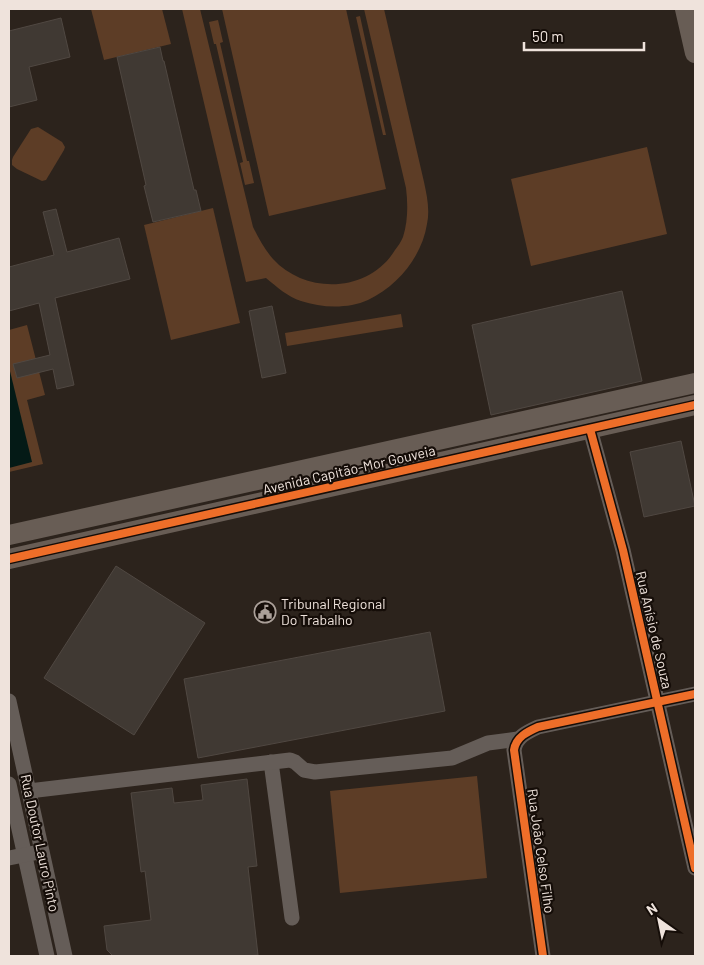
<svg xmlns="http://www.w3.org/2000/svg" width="704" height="965" viewBox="0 0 704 965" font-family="Barlow,sans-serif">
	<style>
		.green { fill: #5d3d26 }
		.water { fill: #041a16 }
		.building { fill: #403933; stroke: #504842 }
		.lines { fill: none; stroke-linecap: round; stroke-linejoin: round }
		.minor { stroke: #655d58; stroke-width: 15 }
		.major { stroke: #685d55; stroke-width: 20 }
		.cycleway-casing { stroke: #150d08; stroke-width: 11 }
		.cycleway { stroke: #ee6e29; stroke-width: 8 }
		.labels { text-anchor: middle; stroke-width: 4.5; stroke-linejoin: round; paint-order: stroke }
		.street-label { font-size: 14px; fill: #efe3dc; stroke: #150d08 }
		.poi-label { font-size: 14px; fill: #efe3dc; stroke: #150d08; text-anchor: start }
	</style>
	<rect width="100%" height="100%" fill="#2c231c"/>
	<g class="green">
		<polygon points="91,9 162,9 171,44 104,60"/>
		<path d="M182,9h18l53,218c6,12 12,23 20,32 33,36 96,34 122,-9 3,-4 6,-8 8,-13 5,-16 5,-33 3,-49l-42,-179h20l40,173c3,14 6,28 3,42 -5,32 -29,62 -59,76 -20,9 -46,8 -67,1 -13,-4 -24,-14 -35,-23l-20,4z"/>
		<polygon points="222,9 346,9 386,189 269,216"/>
		<polygon points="360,16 386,135 383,135 356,17"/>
		<polygon points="218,20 223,42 220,43 247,161 249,161 254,183 245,185 240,163 243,162 216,44 214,44 209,22"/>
		<polygon points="38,127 62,142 65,147 64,150 46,180 42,181 17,169 12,165 12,160 13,157 31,129"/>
		<polygon points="647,147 667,234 531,266 511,179"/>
		<polygon points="213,208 240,323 171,340 144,225"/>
		<polygon points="401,314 403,327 287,346 285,333"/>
		<polygon points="27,325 45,395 27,400 43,464 9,472 9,330"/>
		<polygon points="477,776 487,878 340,893 330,791"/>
	</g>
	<polygon class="water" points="9,367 32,462 9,468"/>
	<g class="building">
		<polygon points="61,18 70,57 29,67 37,100 9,107 9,31"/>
		<polygon points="160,47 163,61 164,61 194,190 196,190 201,211 153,222 144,186 146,185 117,57"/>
		<polygon points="56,209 67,252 119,238 130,279 55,298 74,385 57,389 53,369 17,378 13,364 50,355 39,303 9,311 9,267 54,255 43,212"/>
		<polygon points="622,291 642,381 491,415 472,325"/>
		<polygon points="272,306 286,373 262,378 249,311"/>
		<polygon points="681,441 695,506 644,517 630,452"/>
		<polygon points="116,566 205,623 134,735 44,678"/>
		<polygon points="430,632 445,711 198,758 184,679"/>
		<polygon points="247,779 257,866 248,867 258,955 244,956 113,956 107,950 104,926 151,920 145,871 141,872 131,793 172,788 174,803 203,800 201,785"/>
	</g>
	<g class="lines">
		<g class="minor">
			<polyline points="590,429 623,550 695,868"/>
			<polyline points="9,701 65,956"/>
			<polyline points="271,762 292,918"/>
			<polyline points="9,784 47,956"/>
			<polyline points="29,791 290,760 295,762 304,770 315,772 452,758 488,743 518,739"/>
			<polyline points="9,858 34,853"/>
			<path d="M543,956l-29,-206c2,-13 13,-18 24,-23l157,-33"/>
		</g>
		<g class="major">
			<polyline points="685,9 695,53"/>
			<polyline points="9,535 695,383"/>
			<polyline points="9,559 695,405"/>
		</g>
		<g class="cycleway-casing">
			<g id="cycleway">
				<polyline points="590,429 623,550 695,868"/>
				<polyline points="9,559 695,405"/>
				<path d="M543,956l-29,-206c2,-13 13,-18 24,-23l157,-33"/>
			</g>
		</g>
		<use href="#cycleway" class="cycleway"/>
	</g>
	<defs>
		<g id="civic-ring" transform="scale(1.125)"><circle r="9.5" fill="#150d08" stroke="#aba099" stroke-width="1.5"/><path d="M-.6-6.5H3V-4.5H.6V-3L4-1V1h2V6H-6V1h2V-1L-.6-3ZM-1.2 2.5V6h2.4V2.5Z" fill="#aba099"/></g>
	</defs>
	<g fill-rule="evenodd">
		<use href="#civic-ring" x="265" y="612"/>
	</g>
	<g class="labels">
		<g class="street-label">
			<text transform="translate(349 470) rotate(-13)" y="5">Avenida Capitão-Mor Gouveia</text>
			<text transform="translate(654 630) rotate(77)" y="5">Rua Anísio de Souza</text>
			<text transform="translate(40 843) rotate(78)" y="5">Rua Doutor Lauro Pinto</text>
			<text transform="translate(541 851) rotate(82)" y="5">Rua João Celso Filho</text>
		</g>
		<g class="poi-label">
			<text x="281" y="609">Tribunal Regional<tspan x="281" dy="16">Do Trabalho</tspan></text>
		</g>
	</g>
	<rect width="704" height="965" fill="none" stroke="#efe3dc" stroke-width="20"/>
	<g transform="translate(659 920) rotate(327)" stroke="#150d08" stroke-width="4" paint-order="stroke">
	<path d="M0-4L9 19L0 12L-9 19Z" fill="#efe3dc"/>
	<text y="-8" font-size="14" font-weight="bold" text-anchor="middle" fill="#efe3dc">N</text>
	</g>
	<path d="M524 42v8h120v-8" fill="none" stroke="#efe3dc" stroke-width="2.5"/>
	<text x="532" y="42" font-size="15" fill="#efe3dc" stroke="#150d08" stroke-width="4" paint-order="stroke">50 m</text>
</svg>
